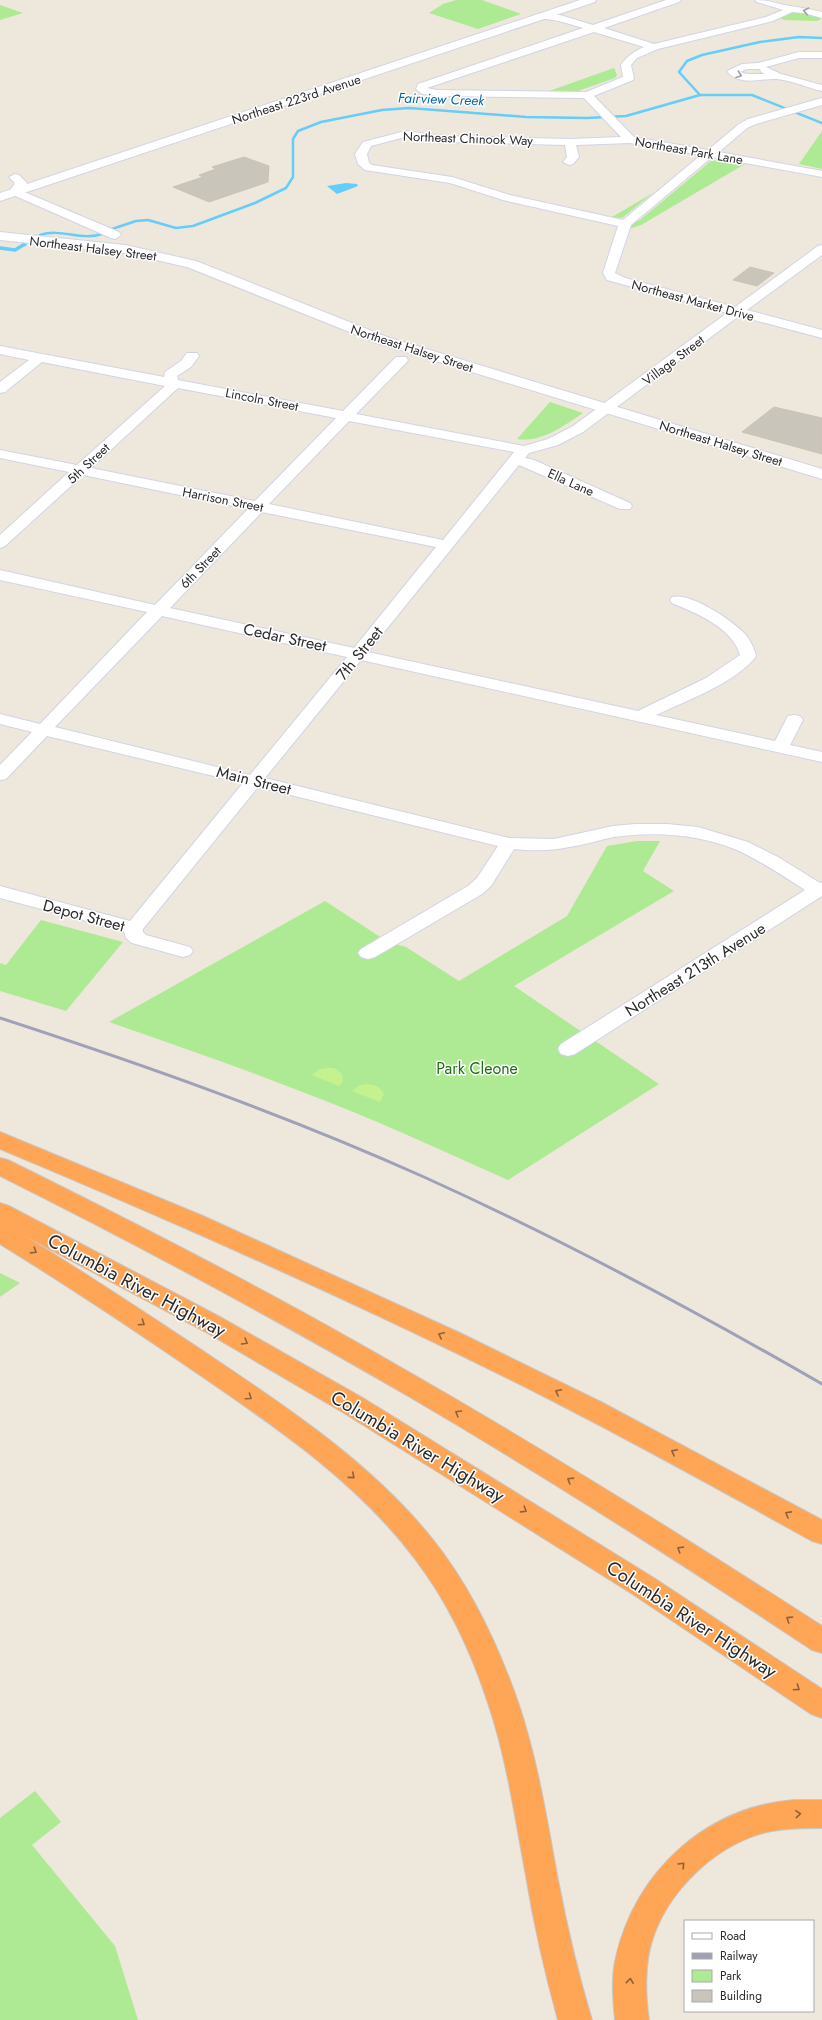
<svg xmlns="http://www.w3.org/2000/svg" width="822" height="2020" viewBox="0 0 822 2020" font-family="Jost,sans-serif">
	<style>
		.green { fill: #aeea93 }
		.pitch { fill: #c4f28e }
		.water { fill: #65cdfa }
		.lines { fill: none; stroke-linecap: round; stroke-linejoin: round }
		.stream-far1 { stroke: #65cdfa; stroke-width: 2.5 }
		.stream { stroke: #65cdfa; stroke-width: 3.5 }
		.building { fill: #c9c5ba; stroke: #cac3b5 }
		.street-casing { stroke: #d1d4e5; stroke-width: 2 }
		.secondary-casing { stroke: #d1d4e5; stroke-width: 2 }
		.highway-casing { stroke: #c8c8c8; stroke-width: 2 }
		.street { fill: #fff; fill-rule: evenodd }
		.secondary { fill: #fff; fill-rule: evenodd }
		.highway { fill: #ffa556; fill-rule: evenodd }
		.rail { stroke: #9ea1b7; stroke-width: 3 }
		.oneway { stroke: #a0a0a0 }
		.oneway2 { stroke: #8a623e }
		.labels { text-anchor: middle; stroke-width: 3; stroke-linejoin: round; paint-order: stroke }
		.far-street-label { font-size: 13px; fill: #2b2b2b; stroke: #fff }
		.far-water-label { font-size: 14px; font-style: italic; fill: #006aaa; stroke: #fff }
		.street-label { font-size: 16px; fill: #2b2b2b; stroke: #fff }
		.park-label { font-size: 16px; fill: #237013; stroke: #fff }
		.near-street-label { font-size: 19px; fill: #2b2b2b; stroke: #fff }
	</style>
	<rect width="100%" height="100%" fill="#eee7dc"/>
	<g class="green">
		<polygon points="456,0 482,0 521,14 478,29 429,13 443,4"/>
		<polygon points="0,5 23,13 0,20"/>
		<polygon points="797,11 821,17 820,20 816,21 784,20 779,18"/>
		<polygon points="614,68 617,75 615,78 578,91 549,91"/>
		<polygon points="822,131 822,169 799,164"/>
		<polygon points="712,160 745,164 641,225 629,229 633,222 640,220"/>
		<polygon points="653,193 622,218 612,217"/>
		<path d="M550,402l33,11c-19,13 -42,30 -66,26z"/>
		<path d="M637,841h23l-17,30 31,20 -160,95 145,98 -151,96c-67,-30 -134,-61 -203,-87 -65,-26 -131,-48 -196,-71l216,-121 63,41 18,5 53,34 108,-65 40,-70z"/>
		<polygon points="41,920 123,942 66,1011 0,991 0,963 6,965"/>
		<polygon points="0,1273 20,1283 0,1297"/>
		<polygon points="35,1791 61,1822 32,1845 115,1946 138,2020 0,2020 0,1818"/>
	</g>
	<g class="pitch">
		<polygon points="328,1068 334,1068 342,1074 343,1082 339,1086 312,1075 319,1069"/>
		<path d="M368,1084c8,1 12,3 16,10l-4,8 -28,-11 8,-6z"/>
	</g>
	<polygon class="water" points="346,183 357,184 358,186 337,194 327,186"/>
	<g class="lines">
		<g class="stream-far1">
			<polyline points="700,95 679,72 687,61 702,55 760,42 799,37 822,38"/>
			<polyline points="112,229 136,221 148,220 176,228 193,226 255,203 286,188 293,177 293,139 298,131 321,122 382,110 409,108 526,117 587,118 626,116 700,95 752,95 822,123"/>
			<path d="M40,235c21,-7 41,6 62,-1"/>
			<polyline points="23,245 25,244"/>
		</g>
		<polyline class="stream" points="0,248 15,250 25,244"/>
	</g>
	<g class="building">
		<polygon points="244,157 269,166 268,182 209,202 173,187 203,177 199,175 216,169 212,167"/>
		<polygon points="750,267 774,273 757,286 733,280"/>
		<polygon points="774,407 822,418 822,454 742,432"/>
	</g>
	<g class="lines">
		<g class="street-casing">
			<g id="street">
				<path d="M666,0h15l-2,2 -75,26 50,16 112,-27 17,-7 -26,-8 -2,-2c15,0 21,4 35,6 11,2 21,3 32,6v6l-18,-5 -12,-1 -19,9 -115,28 -21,9 -6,7 3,13 -1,2 -39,16 40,41 74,13 31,-26 9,-5 74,-21v7l-66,19 -9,4 -28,24 103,19v6l-110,-20 -81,68 -16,48 10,5 110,29 83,-61 4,-1v10l-75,55 75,20v8l-83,-22 -156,116 -25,13 -29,8 -4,5 9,2 96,43 2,3 -2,3h-10l-101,-44 -151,187 270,59 68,-33 34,-23c-7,-27 -44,-42 -68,-52l-2,-3 2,-3c19,-5 61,24 73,37 6,7 9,14 11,22 -17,25 -72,46 -100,59l119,26 13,-25 6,-1 6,1 3,4 -13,25 32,7v10l-461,-102 -96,118 244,60 45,1 59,-13 22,-2h32l31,3 50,15 30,15 42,26 2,-1v14l-247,158 -7,2 -7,-2 -3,-5 3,-5 244,-154c-22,-14 -44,-29 -68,-40 -38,-16 -83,-19 -123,-13 -15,3 -30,8 -45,10 -18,4 -36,4 -55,2l-23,37 -9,8 -107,63 -7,2 -7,-2 -3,-4 3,-4 107,-63 9,-8 21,-32 -240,-59 -115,142v3l3,3 44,12 3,4 -3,4 -7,2 -51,-14 -6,-5 -2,-7 -124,-33v-12l130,35 113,-138 -196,-47 -41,43 -6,1v-15l32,-33 -32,-8v-10l40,10 107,-112 -147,-32v-10l155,35 93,-96 -165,-34 -78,71 -5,2v-13l69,-63 -69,-14v-8l77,15 88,-79 -123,-24 -37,30 -5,1v-11l29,-22 -29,-6v-8l164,31 1,-5 16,-11 6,-8h10l2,3 -8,11 -14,9 1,4 165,31 53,-54h10l2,3 -2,3 -50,51 168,32 24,-7 25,-13 154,-113 -120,-33 -4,-7 15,-47 -115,-26 -53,-17 -85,-13 -7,-6 -3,-10 8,-12 42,-11 41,5 124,3 51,-2 -37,-39 -147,-2 -15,-2 -6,-5 2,-5 165,-56 -24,-7 -19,-3 -1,-2 1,-2 20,1 33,10zM594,32l50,15c-10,5 -16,8 -23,18l2,12 -37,15 -149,-2 -10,-2zM405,137l41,5 119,3 2,12 -4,5 6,3 4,-1 6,-7 -3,-12 54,-2 71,12 -78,65 -113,-25 -58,-18 -80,-12 -3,-2 -2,-9 4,-8zM178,388l158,30 -81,83 -164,-33zM349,421l165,31 -71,88 -174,-36zM262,512l174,35 -82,101 -184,-40zM162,616l185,41 -97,118 -195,-48z"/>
				<path d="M799,52h23v6h-23l-33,9 15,7 41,11v6c-14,-3 -31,-11 -45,-12 -16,-1 -38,8 -50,-8l15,-7 16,-1zM747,69h13l1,3 4,2h-18l-7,-2z"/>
				<polygon points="15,174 19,175 27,183 22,191 119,232 121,235 115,239 111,238 11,194 9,192 15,183 9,177"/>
			</g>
		</g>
		<g class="secondary-casing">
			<g id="secondary">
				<polygon points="580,0 596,0 595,2 0,201 0,193"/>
				<polygon points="0,232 125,245 196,261 387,337 822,469 822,479 377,343 187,267 125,253 0,240"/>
			</g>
		</g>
		<g class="highway-casing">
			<g id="highway">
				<path d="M0,1132l203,84 257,117 141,69 221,118v24l-10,-3c-88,-49 -177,-98 -267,-144 -178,-90 -361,-171 -545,-248z"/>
				<path d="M0,1158l8,2c107,53 214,107 318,165 169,94 334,196 496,301v27l-10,-3c-133,-88 -267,-174 -404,-254 -134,-78 -270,-151 -408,-220z"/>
				<path d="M0,1203l9,3 213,112 141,80 291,180 168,111v29l-11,-4 -177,-119 -290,-182 -140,-82 -181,-96c63,38 124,79 186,120 80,54 164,109 225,186 38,48 65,106 85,164 19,57 28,116 39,175 9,47 20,94 34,140h-34c-13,-47 -24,-95 -32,-144 -11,-58 -19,-117 -38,-173 -17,-52 -40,-101 -73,-144 -59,-79 -144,-135 -224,-190 -63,-43 -126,-85 -191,-125v-21l3,1 -3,-1z"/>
				<path d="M794,1800h28v28c-18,0 -37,0 -55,4 -56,14 -110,68 -119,127 -3,21 -2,40 1,61h-34c-2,-21 -4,-42 1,-63 20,-86 90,-150 178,-157z"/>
			</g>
		</g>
		<use href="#street" class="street"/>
		<use href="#secondary" class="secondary"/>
		<use href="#highway" class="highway"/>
		<path class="rail" d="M0,1018c144,47 286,97 424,159 137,62 268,132 398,207"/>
	</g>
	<defs><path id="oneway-chevron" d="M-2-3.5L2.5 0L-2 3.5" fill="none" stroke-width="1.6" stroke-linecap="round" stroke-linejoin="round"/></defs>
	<g class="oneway">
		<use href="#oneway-chevron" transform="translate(806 11) rotate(-168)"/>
		<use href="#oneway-chevron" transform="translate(739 75) rotate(20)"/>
	</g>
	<g class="oneway2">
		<use href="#oneway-chevron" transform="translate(34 1251) rotate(32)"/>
		<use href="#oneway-chevron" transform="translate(142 1323) rotate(34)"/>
		<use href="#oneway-chevron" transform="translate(441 1335) rotate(-155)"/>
		<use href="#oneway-chevron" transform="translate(245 1342) rotate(30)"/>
		<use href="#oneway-chevron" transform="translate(558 1392) rotate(-153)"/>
		<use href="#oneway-chevron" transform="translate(249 1397) rotate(35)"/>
		<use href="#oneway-chevron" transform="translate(458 1413) rotate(-149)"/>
		<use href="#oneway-chevron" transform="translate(674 1452) rotate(-153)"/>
		<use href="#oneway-chevron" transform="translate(352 1476) rotate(41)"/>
		<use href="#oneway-chevron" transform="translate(570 1480) rotate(-148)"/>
		<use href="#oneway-chevron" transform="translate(524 1510) rotate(32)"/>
		<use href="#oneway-chevron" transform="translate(788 1514) rotate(-151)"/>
		<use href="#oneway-chevron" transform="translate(680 1549) rotate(-148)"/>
		<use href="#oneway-chevron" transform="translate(789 1619) rotate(-147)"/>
		<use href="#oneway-chevron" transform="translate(797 1688) rotate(34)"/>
		<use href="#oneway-chevron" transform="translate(798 1814) rotate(-5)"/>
		<use href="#oneway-chevron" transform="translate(682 1865) rotate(-46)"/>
		<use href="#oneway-chevron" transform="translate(630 1981) rotate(-84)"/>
	</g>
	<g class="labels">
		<g class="far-street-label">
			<text transform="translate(296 99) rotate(-18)" y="5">Northeast 223rd Avenue</text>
			<text transform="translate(468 138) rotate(2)" y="5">Northeast Chinook Way</text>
			<text transform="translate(689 150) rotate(10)" y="5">Northeast Park Lane</text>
			<text transform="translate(93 248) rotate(7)" y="5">Northeast Halsey Street</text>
			<text transform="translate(693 300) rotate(15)" y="5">Northeast Market Drive</text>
			<text transform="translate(412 348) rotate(18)" y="5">Northeast Halsey Street</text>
			<text transform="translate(673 360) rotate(-37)" y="5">Village Street</text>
			<text transform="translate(262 399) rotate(11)" y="5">Lincoln Street</text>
			<text transform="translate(721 443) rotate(17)" y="5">Northeast Halsey Street</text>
			<text transform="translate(88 463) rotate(-43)" y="5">5th Street</text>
			<text transform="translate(571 482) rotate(24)" y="5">Ella Lane</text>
			<text transform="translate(223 499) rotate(11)" y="5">Harrison Street</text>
			<text transform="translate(200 567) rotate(-46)" y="5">6th Street</text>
		</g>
		<g class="far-water-label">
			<text transform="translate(441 99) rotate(2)" y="5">Fairview Creek</text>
		</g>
		<g class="street-label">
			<text transform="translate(285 637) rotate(12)" y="6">Cedar Street</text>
			<text transform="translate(359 653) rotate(-51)" y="6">7th Street</text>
			<text transform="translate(254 780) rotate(14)" y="6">Main Street</text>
			<text transform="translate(84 915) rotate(15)" y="6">Depot Street</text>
			<text transform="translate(695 969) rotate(-32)" y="6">Northeast 213th Avenue</text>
		</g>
		<g class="park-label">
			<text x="477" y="1074">Park Cleone</text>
		</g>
		<g class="near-street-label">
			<text transform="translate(137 1285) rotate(28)" y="7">Columbia River Highway</text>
			<text transform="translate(418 1446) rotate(31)" y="7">Columbia River Highway</text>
			<text transform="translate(692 1619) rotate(33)" y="7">Columbia River Highway</text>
		</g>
	</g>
	<rect x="684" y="1920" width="130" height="92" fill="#ffffff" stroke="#aaaaaa"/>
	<rect x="692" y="1933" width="20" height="6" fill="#ffffff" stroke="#aaaaaa"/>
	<text x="720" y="1940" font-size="12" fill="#2b2b2b">Road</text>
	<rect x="692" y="1953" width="20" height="6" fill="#9ea1b7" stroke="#aaaaaa"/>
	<text x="720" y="1960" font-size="12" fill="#2b2b2b">Railway</text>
	<rect x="692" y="1970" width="20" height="12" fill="#aeea93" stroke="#aaaaaa"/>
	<text x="720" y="1980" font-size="12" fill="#2b2b2b">Park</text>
	<rect x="692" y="1990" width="20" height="12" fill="#c9c5ba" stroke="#aaaaaa"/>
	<text x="720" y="2000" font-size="12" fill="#2b2b2b">Building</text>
</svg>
